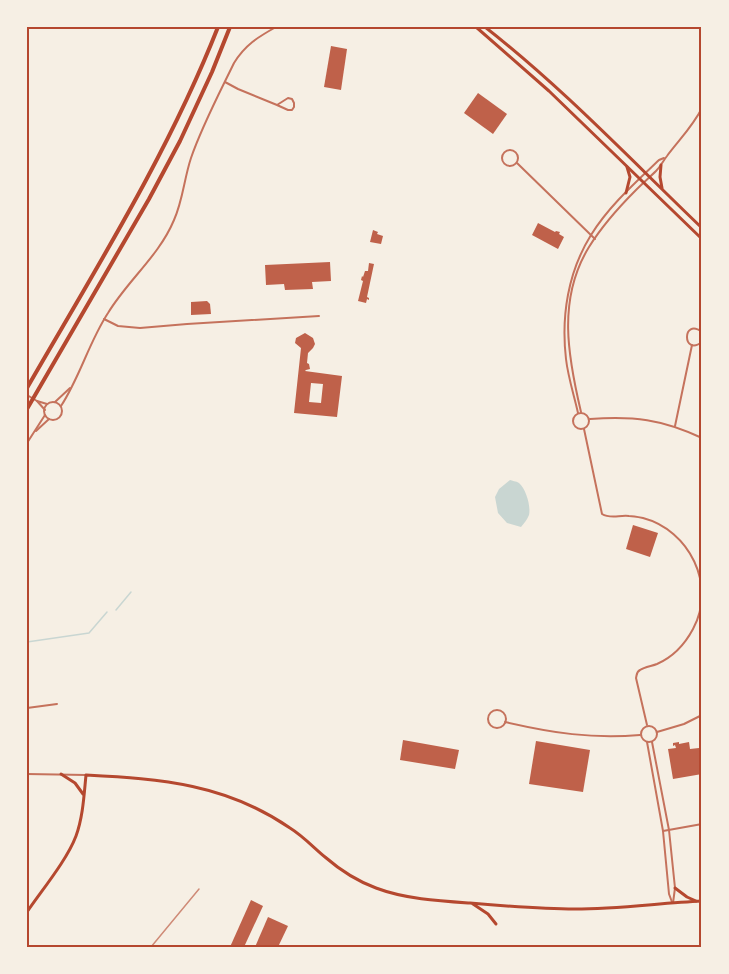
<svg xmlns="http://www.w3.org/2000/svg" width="729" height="974" viewBox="0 0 729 974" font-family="'Open Sans',sans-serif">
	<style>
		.water { fill: #c9d6d2 }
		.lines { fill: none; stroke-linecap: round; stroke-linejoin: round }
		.stream { stroke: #c9d6d2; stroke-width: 1.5 }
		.building { fill: #bf614a; fill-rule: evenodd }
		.minor { stroke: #c5725c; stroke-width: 2 }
		.tertiary { stroke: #c5725c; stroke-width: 2 }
		.secondary { stroke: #b5482f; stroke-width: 3 }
		.motorway { stroke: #b5482f; stroke-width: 4 }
		.rail { stroke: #cf8b77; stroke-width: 1.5 }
		.neatline { fill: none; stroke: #b5482f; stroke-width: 2 }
	</style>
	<rect width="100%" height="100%" fill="#f6efe4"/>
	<path class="water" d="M510,480c2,1 6,1 9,3 7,6 12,23 10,32 -2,5 -5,8 -8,12l-14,-4 -9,-10 -3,-16 4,-8z"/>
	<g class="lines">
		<g class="stream">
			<polyline points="116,610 131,592"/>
			<polyline points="27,642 89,633 107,612"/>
		</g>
	</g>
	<g class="building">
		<polygon points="331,46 347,49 341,90 324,87"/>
		<polygon points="478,93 507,114 493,134 464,113"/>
		<polygon points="538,223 555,232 556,231 560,232 559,234 564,237 558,249 532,235"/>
		<polygon points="373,230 378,232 377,234 383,236 381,244 370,242"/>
		<polygon points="330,262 331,281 312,282 313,289 285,290 284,284 266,285 265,265"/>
		<polygon points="369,263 374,264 367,297 369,298 369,300 367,299 366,303 358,301 363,281 361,280 362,276 363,277 365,271 368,271"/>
		<polygon points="207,301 210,304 211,314 191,315 191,302"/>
		<path d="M305,333l8,5 2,6 -2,4 -5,5 -1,10 2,1 1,5 -4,1 -1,1 37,5 -5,41 -43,-4 7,-65 -6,-5 1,-5zM311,383l12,1 -2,19 -12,-1z"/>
		<polygon points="633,525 658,533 650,557 626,549"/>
		<polygon points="403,740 459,750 455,769 400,760"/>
		<polygon points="536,741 590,750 583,792 529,784"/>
		<polygon points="679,742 679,744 689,742 690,749 699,748 702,774 673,779 668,749 676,748 675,745 673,746 673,743"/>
		<polygon points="251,900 263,906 244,947 230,947"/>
		<polygon points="268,917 288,926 278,947 255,947"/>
	</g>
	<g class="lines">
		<g class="minor">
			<polyline points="225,82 238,89 277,105 288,110 292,110 294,107 294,103 292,99 288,98 277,105"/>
			<circle cx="510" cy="158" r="8"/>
			<polyline points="517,163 595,239"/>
			<polyline points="104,319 118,326 140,328 187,324 319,316"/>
			<path d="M702,332c-20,-15 -20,25 0,10"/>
			<polyline points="27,395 37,401 47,404"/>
			<polyline points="37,401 45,410"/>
			<polyline points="55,402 70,388"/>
			<circle cx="53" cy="411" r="9"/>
			<path d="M61,406c19,-29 28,-64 47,-93 20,-33 51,-57 66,-93 9,-20 10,-41 17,-62 11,-32 28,-64 43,-95 11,-18 24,-26 42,-36"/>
			<path d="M581,412c-13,-55 -24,-113 8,-165 13,-21 30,-40 47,-57 7,-7 14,-13 20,-19 5,-5 7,-10 11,-15 12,-16 26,-30 35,-48"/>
			<circle cx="581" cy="421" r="8"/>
			<path d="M578,413c-4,-18 -10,-36 -12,-54 -5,-43 2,-87 25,-124 18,-29 44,-52 68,-75l5,-2"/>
			<path d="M590,419c44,-3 71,0 112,19"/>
			<polyline points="675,426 692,345"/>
			<path d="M584,429l18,85c8,5 17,1 27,2 4,0 9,1 14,2 46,12 74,67 50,111 -8,15 -20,28 -36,35 -5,2 -13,3 -17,6 -4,2 -3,5 -4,8l11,47"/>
			<polyline points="36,431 49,419"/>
			<polyline points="27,443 45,415"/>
			<polyline points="27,708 57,704"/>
			<circle cx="497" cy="719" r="9"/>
			<path d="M505,722c48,11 86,17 135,13"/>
			<circle cx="649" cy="734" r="8"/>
			<polyline points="657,732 684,724 702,715"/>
			<polyline points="647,742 663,831 669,894 672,902"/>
			<polyline points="652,742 669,830 675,888 673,903"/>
			<polyline points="663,831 702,824"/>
		</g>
		<polyline class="tertiary" points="27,774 86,775"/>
		<g class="secondary">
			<polyline points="476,27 549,91 702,239"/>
			<path d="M485,27c78,61 146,133 217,201"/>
			<polyline points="661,165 660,177 662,188"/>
			<polyline points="626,193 630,177 627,167"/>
			<polyline points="61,774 75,783 83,794"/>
			<polyline points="675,888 687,897 696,901"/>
			<polyline points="473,904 488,914 496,924"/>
			<path d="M27,912c15,-22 40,-52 49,-76 7,-19 8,-41 10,-61 76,4 140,9 204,53 13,8 24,20 35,29 15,13 32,24 51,31 29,11 63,13 94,15 35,3 70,6 105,6 42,0 85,-6 127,-8"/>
		</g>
		<g class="motorway">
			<path d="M27,388c68,-118 141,-234 191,-361"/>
			<polyline points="27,409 149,199 180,141 212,72 230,27"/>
		</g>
		<polyline class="rail" points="151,947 199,889"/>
	</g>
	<rect width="729" height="974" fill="none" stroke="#f6efe4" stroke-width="57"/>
	<rect x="28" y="28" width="672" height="918" class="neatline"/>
</svg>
